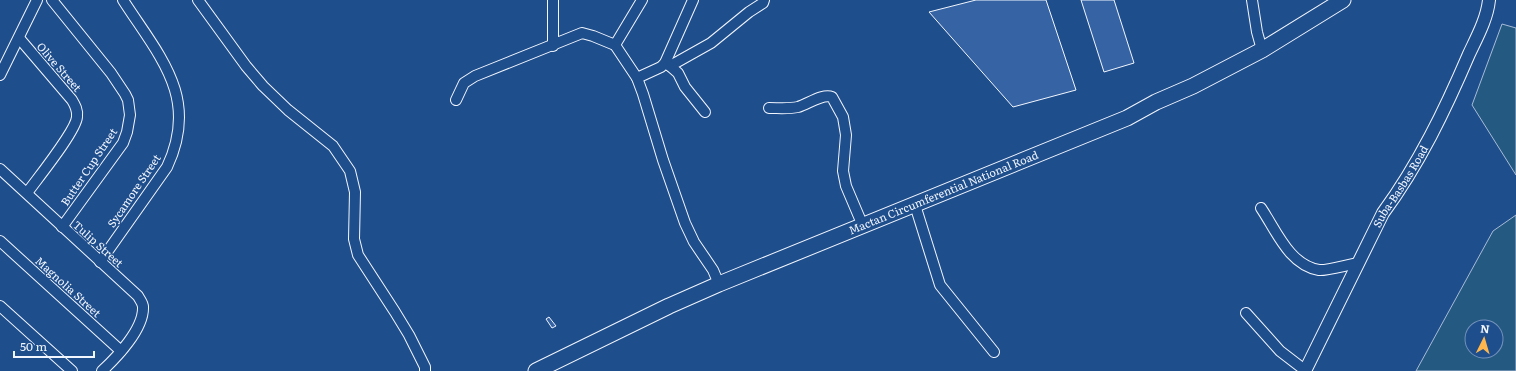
<svg xmlns="http://www.w3.org/2000/svg" width="1516" height="371" viewBox="0 0 1516 371" font-family="Literata,serif">
	<style>
		.green { fill: #245a82; stroke: #a8bbd7; fill-rule: evenodd }
		.building { fill: #3563a3; stroke: #f2f6ff }
		.lines { fill: none; stroke-linecap: round; stroke-linejoin: round }
		.minor-casing { stroke: #f2f6ff; stroke-width: 12 }
		.tertiary-casing { stroke: #f2f6ff; stroke-width: 14 }
		.primary-casing { stroke: #f2f6ff; stroke-width: 17 }
		.minor { stroke: #1f4e8c; stroke-width: 10 }
		.tertiary { stroke: #1f4e8c; stroke-width: 12 }
		.primary { stroke: #1f4e8c; stroke-width: 15 }
		.labels { text-anchor: middle; stroke-width: 3; stroke-linejoin: round; paint-order: stroke }
		.street-label { font-size: 11px; fill: #f2f6ff; stroke: #1f4e8c }
	</style>
	<rect width="100%" height="100%" fill="#1f4e8c"/>
	<g class="green">
		<polygon points="1502,24 1516,28 1516,175 1472,105"/>
		<path d="M1516,215v156h-100l77,-140zM1472,327h24v24h-24z"/>
	</g>
	<g class="building">
		<polygon points="976,0 1046,0 1076,90 1013,107 929,12"/>
		<polygon points="1081,0 1114,0 1134,63 1104,72"/>
		<polygon points="549,317 556,326 552,328 546,319"/>
	</g>
	<g class="lines">
		<g class="minor-casing">
			<g id="minor">
				<polyline points="52,0 111,73 125,94 128,100 130,115 127,132 123,143 62,227"/>
				<polyline points="198,0 246,66 263,86 288,110 333,146 350,171 355,192 354,239 358,255 395,312 409,335 425,367 425,371"/>
				<polyline points="1252,0 1257,32 1262,50"/>
				<path d="M19,38l53,62c3,5 6,10 5,17 -1,14 -40,62 -50,76"/>
				<polyline points="615,45 642,0"/>
				<polyline points="553,46 553,0"/>
				<polyline points="665,63 670,66 711,43 749,12 763,3 764,0"/>
				<polyline points="670,66 678,73 685,87 705,112"/>
				<polyline points="0,75 37,0"/>
				<polyline points="637,78 661,67 665,63 693,0"/>
				<polyline points="456,100 464,83 475,76 582,33 593,36 615,45 637,78 643,94 663,160 685,223 694,242 713,270 719,284"/>
				<path d="M769,108c10,0 20,1 29,-1 10,-3 25,-14 34,-10l11,20 3,18 -3,36 3,15 17,40"/>
				<path d="M0,169l138,127c2,4 5,7 5,11 1,22 -27,51 -41,64"/>
				<polyline points="915,205 940,285 994,352"/>
				<path d="M1261,208c15,22 28,57 58,62 7,1 31,-6 40,-7"/>
				<polyline points="0,241 121,351"/>
				<path d="M100,262l67,-95c33,-70 -8,-111 -44,-167"/>
				<polyline points="0,306 72,371"/>
				<polyline points="1246,313 1280,351 1306,371"/>
			</g>
		</g>
		<g class="tertiary-casing">
			<g id="tertiary">
				<path id="s1" d="M1305,371l78,-158c36,-49 62,-103 86,-159 8,-17 18,-35 20,-54"/>
			</g>
		</g>
		<g class="primary-casing">
			<g id="primary">
				<path id="s2" d="M536,371l133,-65 50,-22 408,-166 29,-16 37,-16 69,-36 81,-50"/>
			</g>
		</g>
		<use href="#minor" class="minor"/>
		<use href="#tertiary" class="tertiary"/>
		<use href="#primary" class="primary"/>
	</g>
	<g class="labels">
		<g class="street-label">
			<text transform="translate(59 67) rotate(49)" y="4">Olive Street</text>
			<text transform="translate(89 167) rotate(-56)" y="4">Butter Cup Street</text>
			<text dy="4" stroke="none"><textPath href="#s1" startOffset="208">Suba-Basbas Road</textPath></text>
			<text transform="translate(134 191) rotate(-56)" y="4">Sycamore Street</text>
			<text dy="4" stroke="none"><textPath href="#s2" startOffset="445">Mactan Circumferential National Road</textPath></text>
			<text transform="translate(98 244) rotate(42)" y="4">Tulip Street</text>
			<text transform="translate(68 287) rotate(42)" y="4">Magnolia Street</text>
		</g>
	</g>
	<g transform="translate(1484 339) rotate(5)"><circle r="19" fill="#1f4e8c" stroke="#7391ba"/>
	<path d="M0-3L7 15L0 10L-7 15Z" fill="#ffb74d"/>
	<text y="-6" font-size="11" font-weight="bold" text-anchor="middle" fill="#f2f6ff">N</text>
	</g>
	<path d="M14 351v6h80v-6" fill="none" stroke="#f2f6ff" stroke-width="2"/>
	<text x="20" y="351" font-size="12" fill="#f2f6ff" stroke="#1f4e8c" stroke-width="3" paint-order="stroke">50 m</text>
</svg>
